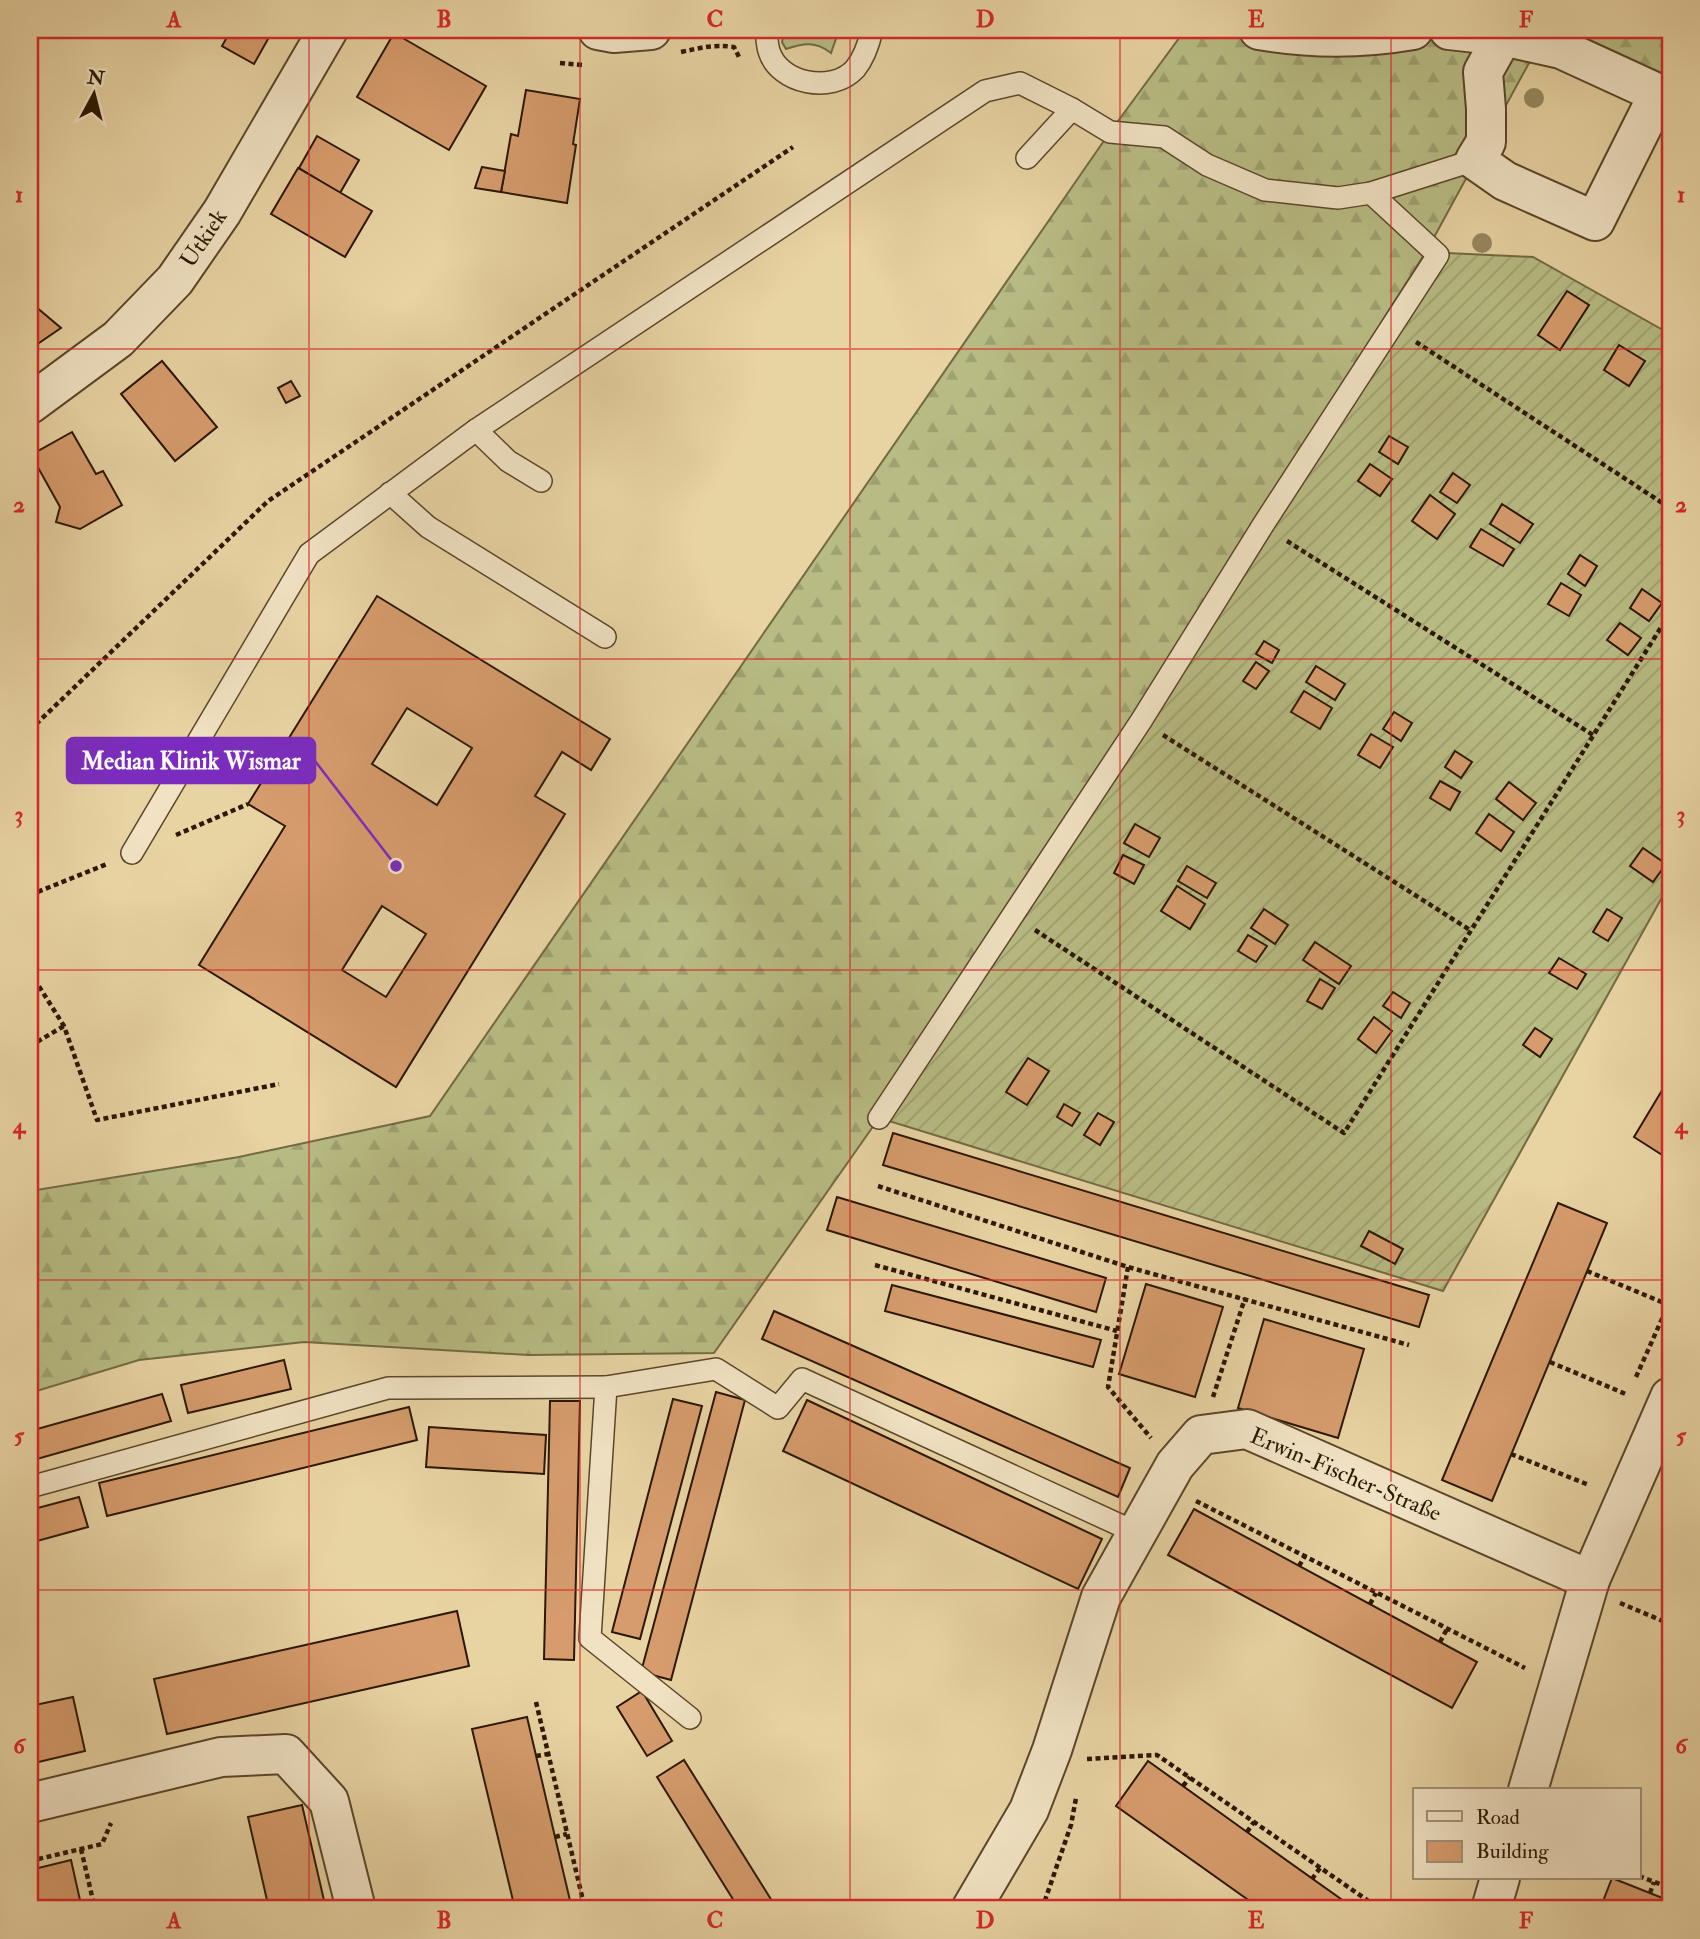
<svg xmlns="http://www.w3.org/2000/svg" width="1700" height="1939" viewBox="0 0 1700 1939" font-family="'IM FELL Double Pica',serif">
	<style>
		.grass { fill: #b8bc84; stroke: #726a43; stroke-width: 2 }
		.forest { fill: url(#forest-firs); stroke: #726a43; stroke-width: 2 }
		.garden { fill: url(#garden-furrows); stroke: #726a43; stroke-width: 2 }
		.building { fill: #d69c6d; stroke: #2c1702; stroke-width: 2; fill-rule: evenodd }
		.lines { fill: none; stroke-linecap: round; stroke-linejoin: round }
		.lane-casing { stroke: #5b462a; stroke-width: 24 }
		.street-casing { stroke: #5b462a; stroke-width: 42 }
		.path { stroke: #2c1702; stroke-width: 4.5; stroke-dasharray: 5 3.5; stroke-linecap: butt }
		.lane { stroke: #f0e2c3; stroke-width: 21 }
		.street { stroke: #f0e2c3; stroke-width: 38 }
		.tree { fill: #988760 }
		.grid { fill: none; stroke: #d62828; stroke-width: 2; stroke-opacity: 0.55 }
		.labels { text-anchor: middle; stroke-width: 5; stroke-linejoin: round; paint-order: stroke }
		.street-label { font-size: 23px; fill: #2c1702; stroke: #f0e2c3 }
		.leader { fill: none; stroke: #7b2cbf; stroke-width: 2.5 }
		.callout-dot { fill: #7b2cbf; stroke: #f0e2c3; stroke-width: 2.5 }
		.callout { fill: #7b2cbf; stroke: #7b2cbf; stroke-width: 2.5 }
		.callout-label { font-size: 24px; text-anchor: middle; font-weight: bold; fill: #fff }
		.neatline { fill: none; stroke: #d62828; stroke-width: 2.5 }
		.grid-label { font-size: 23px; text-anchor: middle; font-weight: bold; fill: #d62828 }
	</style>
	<defs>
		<pattern id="forest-firs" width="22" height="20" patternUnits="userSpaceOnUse" patternTransform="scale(1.75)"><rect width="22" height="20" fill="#b8bc84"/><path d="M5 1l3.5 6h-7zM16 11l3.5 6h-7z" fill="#9ea170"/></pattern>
		<pattern id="garden-furrows" width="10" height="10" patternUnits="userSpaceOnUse" patternTransform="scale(1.75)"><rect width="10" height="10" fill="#b8bc84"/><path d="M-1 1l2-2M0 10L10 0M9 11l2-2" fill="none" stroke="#9ea170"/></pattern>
	</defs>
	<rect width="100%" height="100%" fill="#e8d3a3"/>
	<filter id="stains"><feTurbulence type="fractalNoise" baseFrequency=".00286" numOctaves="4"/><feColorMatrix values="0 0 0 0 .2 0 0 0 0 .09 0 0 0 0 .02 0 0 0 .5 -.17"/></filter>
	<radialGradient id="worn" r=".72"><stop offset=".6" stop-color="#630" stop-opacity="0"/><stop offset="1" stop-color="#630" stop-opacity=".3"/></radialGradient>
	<path class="grass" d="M785,30h54l-8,23c-15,-12 -28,-10 -45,-4l-4,-7z"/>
	<g class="forest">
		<polygon points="1185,30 1547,30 1426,252 879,1118 714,1353 528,1355 304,1342 139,1360 30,1393 30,1191 239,1157 430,1116 1110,132"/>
		<polygon points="1568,30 1670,30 1670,77"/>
	</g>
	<polygon class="garden" points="1426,252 1533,257 1670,334 1670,883 1443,1291 879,1118"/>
	<g class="building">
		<polygon points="231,30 273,30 254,64 222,46"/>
		<polygon points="394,33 486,86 449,150 357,97"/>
		<polygon points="526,90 580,99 573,144 576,145 567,203 501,192 511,134 518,136"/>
		<polygon points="317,136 359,160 340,193 299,168"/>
		<polygon points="482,167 505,171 501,192 475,188"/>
		<polygon points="298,168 372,211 345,257 271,214"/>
		<polygon points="1567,291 1589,305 1560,350 1538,335"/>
		<polygon points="35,306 61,328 30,349 30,309"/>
		<polygon points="1619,345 1645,361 1629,386 1604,370"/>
		<polygon points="162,361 217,427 175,461 121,394"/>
		<polygon points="291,381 300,396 286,403 278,388"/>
		<polygon points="72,432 96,474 103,471 122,505 80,529 56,522 60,507 31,455"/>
		<polygon points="1389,436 1408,447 1398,464 1379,452"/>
		<polygon points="1370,464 1392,479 1380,496 1358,481"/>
		<polygon points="1453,473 1470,485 1457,503 1440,492"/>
		<polygon points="1430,495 1455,514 1437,539 1412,521"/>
		<polygon points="1502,504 1533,524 1520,543 1490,524"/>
		<polygon points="1481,529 1514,549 1503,566 1470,547"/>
		<polygon points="1580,555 1597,566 1585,586 1568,574"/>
		<polygon points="1561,583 1581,595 1569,616 1548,604"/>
		<polygon points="1642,589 1662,603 1649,621 1630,608"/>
		<path d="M377,596l233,143 -19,31 -29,-18 -27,44 30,18 -169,273 -197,-122 86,-139 -37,-22zM407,708l65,40 -35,57 -65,-41zM382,906l44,28 -40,63 -44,-27z"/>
		<polygon points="1620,623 1641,638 1628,655 1607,640"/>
		<polygon points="1264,641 1279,650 1272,663 1256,654"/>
		<polygon points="1256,662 1269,671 1256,689 1243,681"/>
		<polygon points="1316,666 1345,684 1335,700 1306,682"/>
		<polygon points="1304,691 1332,708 1320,729 1291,712"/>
		<polygon points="1394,712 1412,723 1401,741 1383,729"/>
		<polygon points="1371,734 1393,747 1380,768 1358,755"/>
		<polygon points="1455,751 1472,762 1461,778 1445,767"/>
		<polygon points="1440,781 1460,792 1450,810 1430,798"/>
		<polygon points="1509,782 1536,803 1523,820 1496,799"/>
		<polygon points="1489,814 1514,832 1501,851 1476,833"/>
		<polygon points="1135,824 1160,838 1149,857 1124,843"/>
		<polygon points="1643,848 1666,864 1653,882 1630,866"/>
		<polygon points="1123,855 1144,865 1134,884 1114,873"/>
		<polygon points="1187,866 1216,883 1207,898 1178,881"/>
		<polygon points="1177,886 1205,904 1190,929 1161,911"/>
		<polygon points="1264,909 1288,925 1275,944 1251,928"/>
		<polygon points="1607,909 1622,918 1608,941 1593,932"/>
		<polygon points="1248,935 1267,946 1256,962 1238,951"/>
		<polygon points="1315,942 1351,966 1339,984 1303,960"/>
		<polygon points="1559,958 1586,974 1577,989 1549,973"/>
		<polygon points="1320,979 1335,988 1322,1009 1307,1001"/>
		<polygon points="1393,992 1410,1003 1401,1018 1383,1006"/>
		<polygon points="1374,1017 1392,1031 1376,1053 1358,1039"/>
		<polygon points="1535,1028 1552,1039 1540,1057 1523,1045"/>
		<polygon points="1028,1058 1049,1071 1027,1105 1006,1092"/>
		<polygon points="1670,1077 1670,1160 1634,1137"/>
		<polygon points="1064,1104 1080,1113 1072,1126 1057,1117"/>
		<polygon points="1098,1113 1114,1122 1100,1145 1084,1135"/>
		<polygon points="893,1133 1429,1295 1419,1327 883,1165"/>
		<polygon points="837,1197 1106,1278 1096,1312 827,1230"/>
		<polygon points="1558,1203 1607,1223 1492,1501 1442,1480"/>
		<polygon points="1369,1231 1403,1249 1395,1264 1361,1246"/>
		<polygon points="1146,1284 1223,1307 1195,1397 1119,1374"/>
		<polygon points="892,1285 1101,1340 1093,1367 885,1311"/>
		<polygon points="774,1311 1130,1468 1118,1497 762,1339"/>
		<polygon points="1264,1319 1364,1349 1338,1438 1238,1408"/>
		<polygon points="284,1360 291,1389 188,1413 181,1385"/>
		<polygon points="716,1392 745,1400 671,1680 641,1672"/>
		<polygon points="162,1394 171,1421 30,1461 30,1431"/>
		<polygon points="673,1399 702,1406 640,1639 612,1632"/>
		<polygon points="807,1400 1102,1539 1078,1589 783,1451"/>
		<polygon points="550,1401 580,1401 574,1660 544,1659"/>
		<polygon points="409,1407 417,1440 107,1516 99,1483"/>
		<polygon points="429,1427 546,1435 544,1474 426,1467"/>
		<polygon points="79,1497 88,1527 30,1543 30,1510"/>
		<polygon points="1194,1509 1477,1662 1452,1708 1168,1555"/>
		<polygon points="457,1611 469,1666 167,1734 154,1679"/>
		<polygon points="642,1691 672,1741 647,1756 617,1707"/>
		<polygon points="73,1697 85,1751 30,1764 30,1706"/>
		<polygon points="527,1717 555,1837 572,1909 515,1909 472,1729"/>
		<polygon points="684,1760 777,1909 739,1909 657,1777"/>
		<polygon points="1148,1761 1247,1832 1355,1909 1261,1909 1116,1806"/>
		<polygon points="302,1805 326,1909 269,1909 248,1817"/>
		<polygon points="71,1860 82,1909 30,1909 30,1870"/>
		<polygon points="1612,1878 1670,1901 1670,1909 1600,1909"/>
	</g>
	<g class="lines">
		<g class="lane-casing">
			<g id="lane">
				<path d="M766,30c1,7 1,15 3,21 10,33 63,43 86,18 9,-11 14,-26 17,-39"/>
				<polyline points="1027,158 1072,109"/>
				<polyline points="476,430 508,461 541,481"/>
				<polyline points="390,493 428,527 605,637"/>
				<polyline points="132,853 309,554 476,430 985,91 1020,83 1072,109 1110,132 1164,137 1207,165 1265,190 1338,198 1371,193 1475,160"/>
				<polyline points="879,1118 1141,721 1263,525 1438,255 1371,193"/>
				<polyline points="30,1487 388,1388 606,1387"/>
				<polyline points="690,1718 590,1638 606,1387 716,1369 778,1408 802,1379 1137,1533"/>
			</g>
		</g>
		<g class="street-casing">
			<g id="street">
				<polyline points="598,30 614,33 651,30"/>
				<path d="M1259,30c52,9 102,9 154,0"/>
				<polyline points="1449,30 1503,36 1561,49 1670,99"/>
				<polyline points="1503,36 1483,72 1486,109 1486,142 1475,160 1505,181 1595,221 1659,93"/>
				<polyline points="30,404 118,339 175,280 222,212 328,30"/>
				<polyline points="1528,1790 1590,1580 1670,1397"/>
				<polyline points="30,1803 221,1757 286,1754 329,1801 356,1909"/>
				<polyline points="971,1909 1029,1810 1052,1750 1101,1597 1175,1465 1201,1435 1247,1429 1590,1580"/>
				<polyline points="1491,1909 1500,1878"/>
			</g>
		</g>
		<g class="path">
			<path d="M681,52c19,-4 33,-8 53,-5l5,10"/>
			<polyline points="560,63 583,65"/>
			<polyline points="1416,342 1670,508"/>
			<polyline points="1287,541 1593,735"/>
			<polyline points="30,730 268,501 793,147"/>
			<polyline points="1163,735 1470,930"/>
			<polyline points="176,835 248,804"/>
			<polyline points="30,895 107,864"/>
			<polyline points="1035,930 1344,1133 1670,613"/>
			<polyline points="30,972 64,1026 97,1120 279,1084"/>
			<polyline points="30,1046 64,1026"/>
			<polyline points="878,1186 1128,1267 1409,1345"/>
			<polyline points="875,1265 1117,1331"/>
			<polyline points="1128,1267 1108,1387 1151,1438"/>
			<polyline points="1587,1271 1669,1305"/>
			<polyline points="1550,1362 1628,1395"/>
			<polyline points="1636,1377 1670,1301"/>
			<polyline points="1213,1397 1245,1298"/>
			<polyline points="1511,1454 1589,1485"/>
			<polyline points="1196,1501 1525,1668"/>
			<polyline points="1299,1566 1305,1556"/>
			<polyline points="1620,1603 1670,1624"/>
			<polyline points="1370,1604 1376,1593"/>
			<polyline points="1440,1642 1447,1629"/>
			<polyline points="536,1702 585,1909"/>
			<polyline points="536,1756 548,1754"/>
			<polyline points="1087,1759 1157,1755 1380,1909"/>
			<polyline points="1183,1786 1190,1777"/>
			<polyline points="1247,1832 1254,1822"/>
			<polyline points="555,1837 567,1834"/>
			<polyline points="81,1849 95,1909"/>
			<polyline points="30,1861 102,1844 111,1823"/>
			<polyline points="1639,1876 1670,1888"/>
			<polyline points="1312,1879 1320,1868"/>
			<polyline points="1650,1893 1654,1882"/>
			<polyline points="1042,1909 1071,1825 1076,1798"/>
		</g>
		<use href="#lane" class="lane"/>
		<use href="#street" class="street"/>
	</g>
	<g class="tree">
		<circle cx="1534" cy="98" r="10"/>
		<circle cx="1482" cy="243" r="10"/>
	</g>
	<path class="grid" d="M309,30v1879M580,30v1879M850,30v1879M1120,30v1879M1391,30v1879M30,349h1640M30,659h1640M30,970h1640M30,1280h1640M30,1590h1640"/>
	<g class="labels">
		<g class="street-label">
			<text transform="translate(203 238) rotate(-56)" y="8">Utkiek</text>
			<text transform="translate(1346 1474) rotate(23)" y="8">Erwin-Fischer-Straße</text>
		</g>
	</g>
	<path class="leader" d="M396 866L315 761"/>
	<circle class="callout-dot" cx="396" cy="866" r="7"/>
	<rect class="callout" x="67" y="738" width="248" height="45" rx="7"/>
	<g class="callout-label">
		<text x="191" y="769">Median Klinik Wismar</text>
	</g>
	<rect width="1700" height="1939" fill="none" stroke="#e8d3a3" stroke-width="77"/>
	<rect x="1413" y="1788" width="228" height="91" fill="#f0e2c3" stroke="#a29176" stroke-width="2"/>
	<rect x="1427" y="1811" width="35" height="10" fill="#f0e2c3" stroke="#a29176" stroke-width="2"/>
	<text x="1476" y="1824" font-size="21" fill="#2c1702">Road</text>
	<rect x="1427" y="1841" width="35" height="21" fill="#d69c6d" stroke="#a29176" stroke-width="2"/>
	<text x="1476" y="1858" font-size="21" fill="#2c1702">Building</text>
	<g transform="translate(94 94) rotate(7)" stroke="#f0e2c3" stroke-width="5" paint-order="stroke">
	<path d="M0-5L12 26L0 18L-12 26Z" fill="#2c1702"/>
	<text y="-10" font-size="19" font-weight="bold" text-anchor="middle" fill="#2c1702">N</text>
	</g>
	<rect x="38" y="38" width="1624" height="1862" class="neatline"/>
	<g class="grid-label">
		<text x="174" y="27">A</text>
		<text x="444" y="27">B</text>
		<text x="715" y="27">C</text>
		<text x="985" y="27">D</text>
		<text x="1256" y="27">E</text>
		<text x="1526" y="27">F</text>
		<text x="19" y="202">1</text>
		<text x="1681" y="202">1</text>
		<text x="19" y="512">2</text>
		<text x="1681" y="512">2</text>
		<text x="19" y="822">3</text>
		<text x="1681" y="822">3</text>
		<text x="19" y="1133">4</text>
		<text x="1681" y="1133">4</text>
		<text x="19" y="1443">5</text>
		<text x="1681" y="1443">5</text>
		<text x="19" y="1753">6</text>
		<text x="1681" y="1753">6</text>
		<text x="174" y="1928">A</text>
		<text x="444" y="1928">B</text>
		<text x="715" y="1928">C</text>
		<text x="985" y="1928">D</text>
		<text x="1256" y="1928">E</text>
		<text x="1526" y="1928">F</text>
	</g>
	<rect width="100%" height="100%" filter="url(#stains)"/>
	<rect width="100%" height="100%" fill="url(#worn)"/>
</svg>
